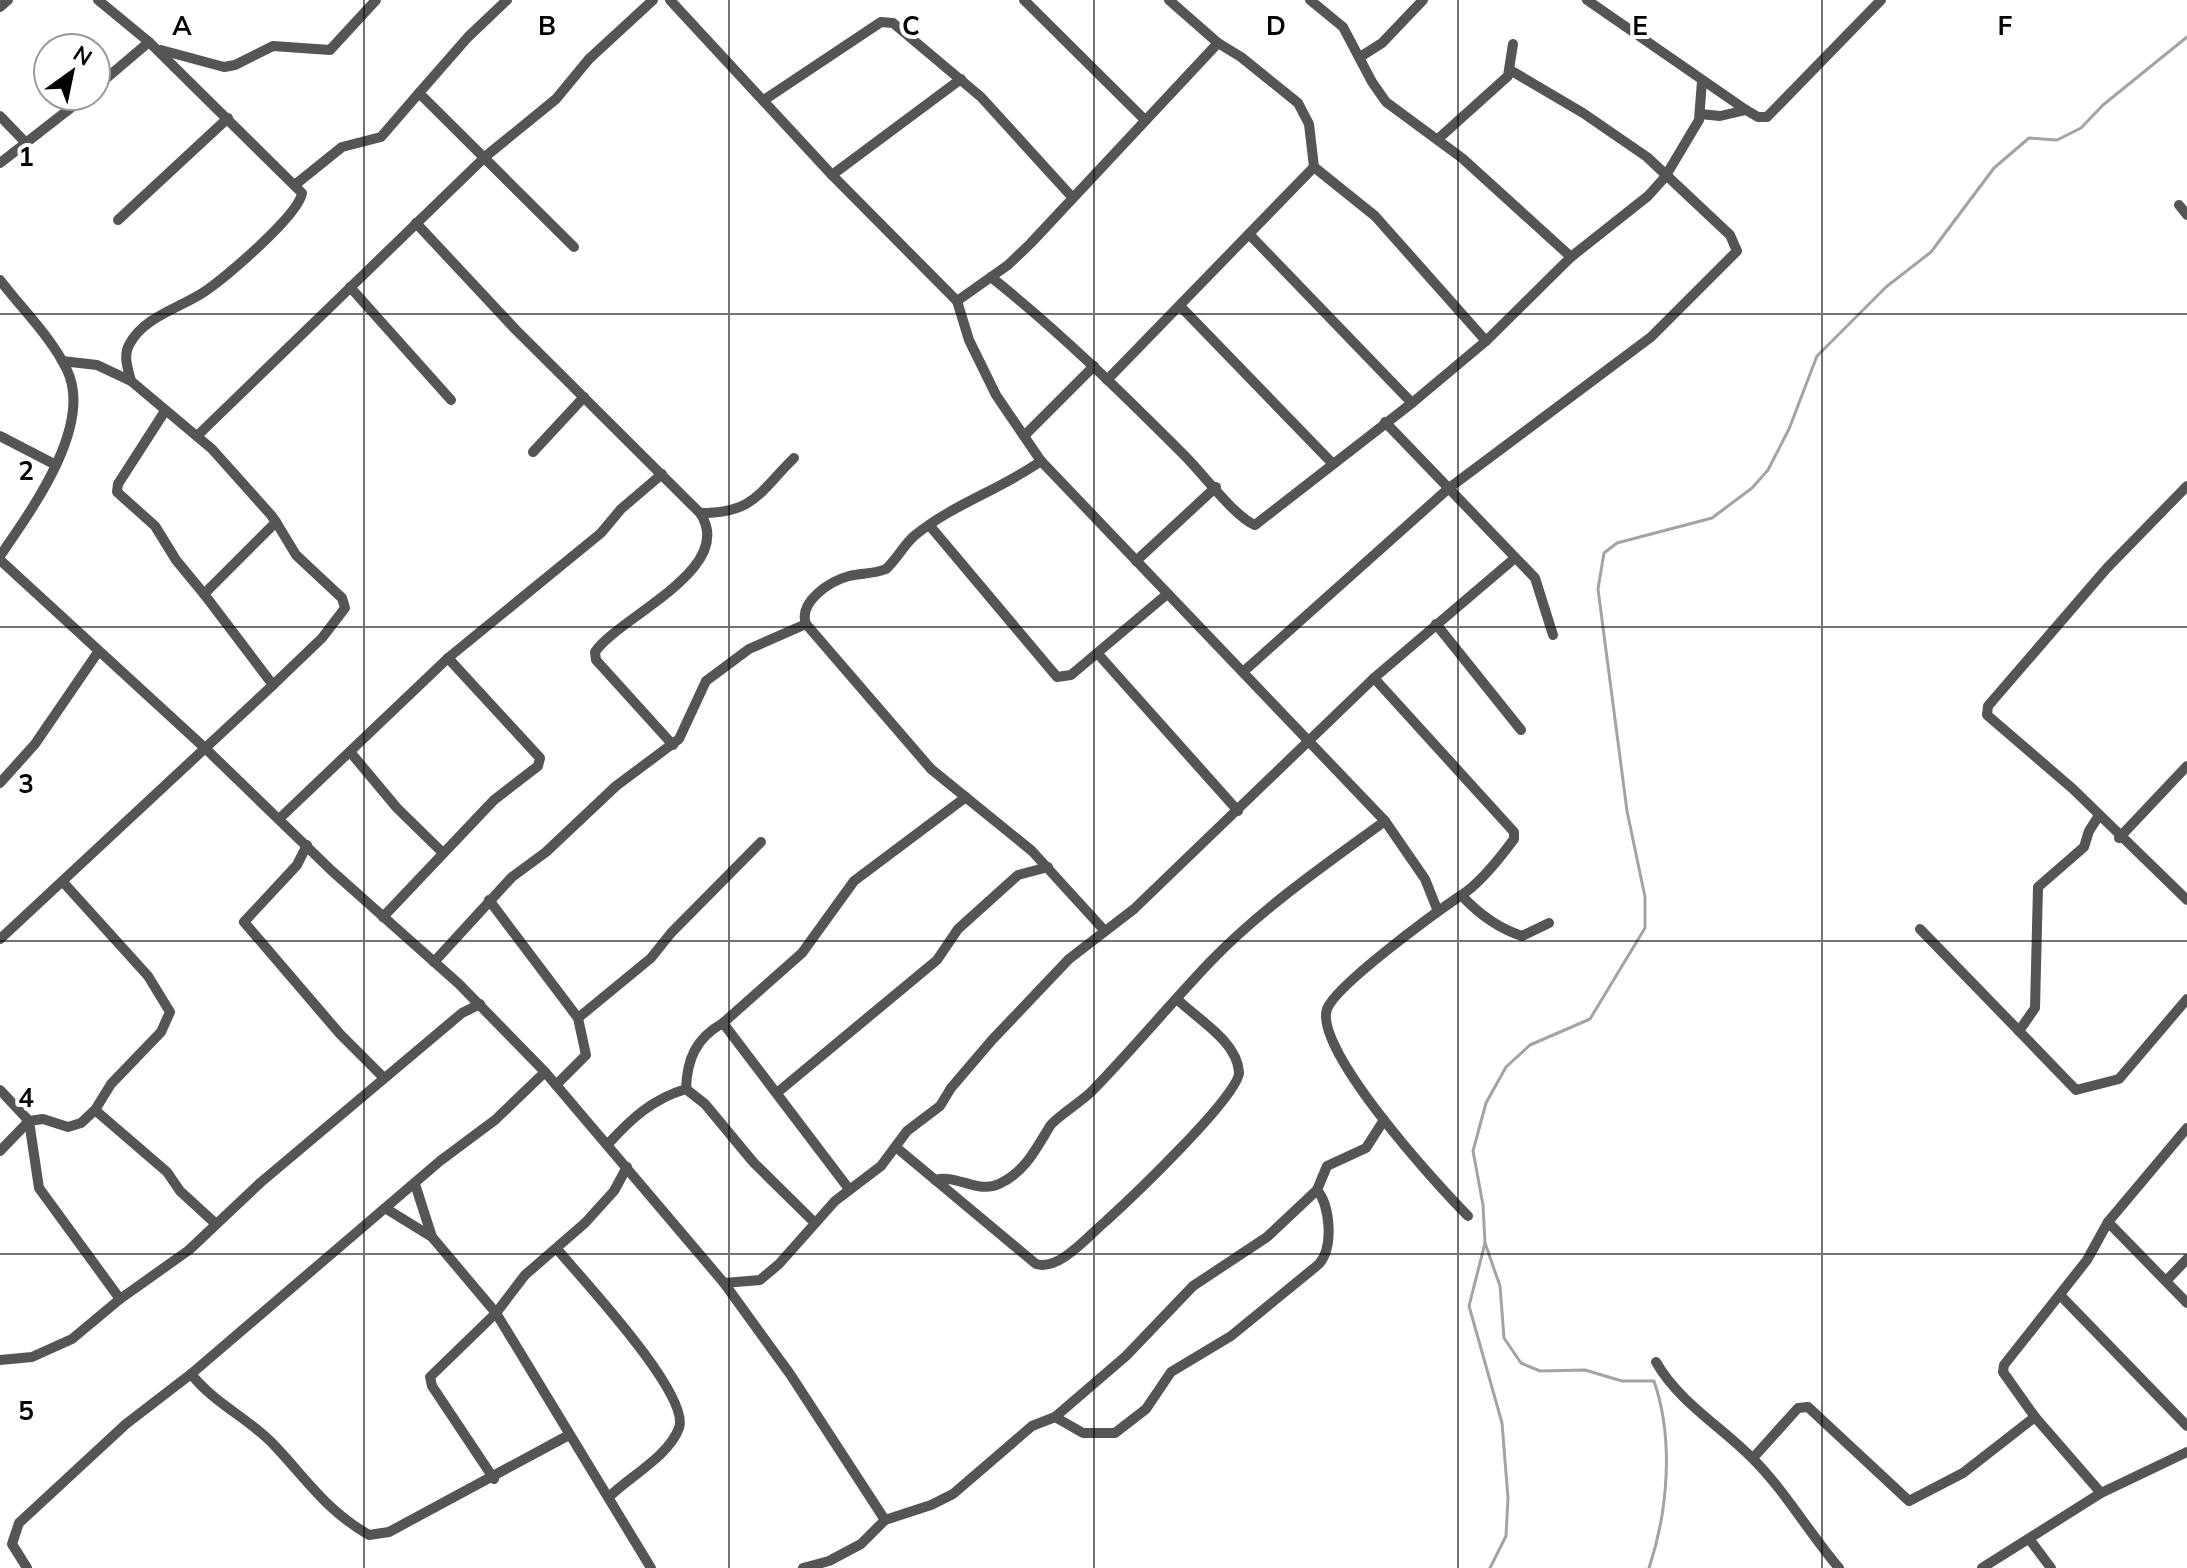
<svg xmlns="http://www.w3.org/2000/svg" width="2187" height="1568" viewBox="0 0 2187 1568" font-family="Mulish,sans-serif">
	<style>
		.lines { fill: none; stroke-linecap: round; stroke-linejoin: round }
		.stream { stroke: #a3a3a3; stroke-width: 3 }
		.street { stroke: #555; stroke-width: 10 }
		.grid { fill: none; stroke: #000; stroke-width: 2; stroke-opacity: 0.55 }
		.grid-label { font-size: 26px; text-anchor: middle; font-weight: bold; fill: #000; stroke: #fff; stroke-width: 8; stroke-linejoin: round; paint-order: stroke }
	</style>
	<rect width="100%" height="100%" fill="#fff"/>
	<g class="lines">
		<g class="stream">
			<path d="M1485,1243l15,43 4,52 17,25 19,8 45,-1 37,11h32c20,58 14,130 -5,187"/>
			<polyline points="1490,1568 1506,1536 1508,1498 1502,1423 1469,1306 1485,1243 1483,1205 1473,1151 1486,1103 1506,1067 1530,1045 1590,1019 1645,928 1645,897 1627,811 1598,589 1604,553 1617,543 1712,518 1752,488 1768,470 1789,429 1817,356 1886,287 1931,252 1994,168 2029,138 2057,140 2081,128 2103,105 2187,37"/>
		</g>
		<g class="street">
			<path d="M98,0l51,42 153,151c-3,22 -78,86 -98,99 -24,16 -61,25 -75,53 -6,11 -1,24 2,36"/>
			<polyline points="507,0 468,37 419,93 574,247"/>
			<polyline points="670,0 832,175 957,301 969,340 996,395 1041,461 1385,821 1425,879 1437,909"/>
			<polyline points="1024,0 1145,120"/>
			<polyline points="1169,0 1218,43 1241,57 1298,103 1309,124 1314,167 1375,216 1486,341"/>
			<polyline points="1310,0 1343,27 1372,82 1386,102 1462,158 1571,257"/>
			<polyline points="1587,0 1746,110 1758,117 1767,117 1881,0"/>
			<polyline points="0,7 8,0"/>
			<polyline points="161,50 224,67 235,65 273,46 330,50 376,0"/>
			<polyline points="1360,57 1382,43 1423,0"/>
			<polyline points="96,87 149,42"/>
			<polyline points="764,100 881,22 893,23 981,97 1072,197"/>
			<polyline points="1700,114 1720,116 1746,110"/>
			<polyline points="0,116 27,144"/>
			<polyline points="1438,139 1508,76 1513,44"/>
			<polyline points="0,163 86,96"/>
			<polyline points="832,175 961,79"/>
			<polyline points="296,184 342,147 381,137 419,93"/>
			<polyline points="2179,205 2187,215"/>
			<polyline points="118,220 228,118"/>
			<path d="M416,223l100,107 184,183c38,56 -82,104 -105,139l1,8 77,85"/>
			<polyline points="1249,234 1412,403"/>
			<path d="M991,277c69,55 132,117 194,179 18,18 50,61 70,69l157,-122 74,-62 85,-84 77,-61 17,-19 34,-57 3,-39"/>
			<path d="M0,280c22,29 52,58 67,90 27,56 -37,142 -67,186"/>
			<polyline points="350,287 451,400"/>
			<polyline points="957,301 1008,265 1030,244 1218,43"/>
			<polyline points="1180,306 1333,464"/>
			<polyline points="1107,380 1314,167"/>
			<polyline points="165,411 118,484 117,492 155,526 176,560 204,594"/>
			<polyline points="1385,422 1535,578 1553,635"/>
			<polyline points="0,436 56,465"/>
			<polyline points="197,436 486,156 556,99 589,59 653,0"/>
			<polyline points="1024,436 1094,366"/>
			<polyline points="533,452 584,397"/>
			<path d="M1041,461c-41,29 -88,43 -127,75 -11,10 -17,23 -28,33 -12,5 -25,4 -37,7 -19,5 -51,26 -43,48l125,145 101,82 72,79"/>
			<polyline points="2187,486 2107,568 1988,706 1987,715 2073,789 2187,900"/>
			<path d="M700,513c55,0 59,-21 94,-55"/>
			<polyline points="930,526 1057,677 1071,675 1166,595"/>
			<polyline points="0,560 206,749 332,871 459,984 545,1072 724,1283 790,1374 885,1520"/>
			<polyline points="1136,561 1216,487"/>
			<polyline points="1436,624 1521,730"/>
			<polyline points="1098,654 1238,811"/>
			<polyline points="1243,672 1449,488 1651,337 1737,251 1730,235 1647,157 1583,113 1510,70"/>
			<path d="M1374,678l140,154v7c-14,19 -34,45 -54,57 -25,17 -124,89 -133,113 -14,40 111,177 141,207"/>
			<polyline points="273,685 322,638 345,608 342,598 296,555 276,522"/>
			<polyline points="351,753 397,808 443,853"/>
			<polyline points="0,783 35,744 98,652"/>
			<polyline points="2098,817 2089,831 2084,847 2038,887 2035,1008 2019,1031 2076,1090 2119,1079 2187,999"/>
			<polyline points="279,819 448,658 601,533 621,509 662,474"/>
			<polyline points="2119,838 2187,766"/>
			<polyline points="307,845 297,865 244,922 340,1034 384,1078"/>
			<polyline points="63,882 148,976 170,1012 161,1032 111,1084 95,1110 81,1123 68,1127 43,1119 29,1121 39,1188 120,1299"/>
			<path d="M1462,896c17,18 35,32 60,40l27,-13"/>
			<polyline points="489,900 578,1018 586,1055 556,1085"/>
			<polyline points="383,917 494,800 538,766 540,758 448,658"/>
			<polyline points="1920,929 2019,1031"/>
			<polyline points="0,939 273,685 204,594 276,522 271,515 212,449 131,381 97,365 62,361"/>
			<polyline points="434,962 512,877 546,852 616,786 679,739 706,681 749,649 806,624"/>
			<polyline points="578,1018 651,958 671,933 761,842"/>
			<polyline points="723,1023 849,1189"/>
			<path d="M686,1089c1,-30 10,-51 37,-66l79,-70 52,-72 112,-84"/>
			<polyline points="0,1090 29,1121 0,1151"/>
			<polyline points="778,1092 937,960 958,929 1018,875 1048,867"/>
			<polyline points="95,1110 167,1172 180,1191 216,1224"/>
			<path d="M608,1144c23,-25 44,-45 78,-55l19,15 49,59 60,59"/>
			<path d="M897,1148l139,116c24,7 53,-29 70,-43 22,-20 135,-127 133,-149 -2,-31 -42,-53 -62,-73"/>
			<path d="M935,1180c23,-6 42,14 64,4 26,-12 37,-35 51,-58 4,-7 32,-25 41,-34 41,-42 79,-88 119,-130 52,-54 115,-97 175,-141"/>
			<polyline points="415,1184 432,1237"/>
			<polyline points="385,1208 432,1237 496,1313 651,1568"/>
			<polyline points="2108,1222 2187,1303"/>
			<path d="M557,1249c25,30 134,146 122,179 -11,29 -49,48 -70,69"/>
			<polyline points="2166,1281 2187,1259"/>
			<polyline points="724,1283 760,1280 779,1264 835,1201 881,1166 907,1131 940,1106 951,1088 992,1040 1069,959 1134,909 1374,678 1515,558"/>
			<polyline points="2061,1296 2187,1426"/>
			<polyline points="0,1360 32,1357 72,1339 120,1299 189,1250 260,1183 462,1013 480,1004"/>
			<path d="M1656,1362c23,40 63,63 95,95 33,32 58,76 88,111"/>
			<path d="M191,1374c26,32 58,44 84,72 33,35 51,64 94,89l20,-3 180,-97"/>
			<path d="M1055,1417l28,16h32l31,-24 25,-37 60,-36 88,-72c15,-17 11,-59 -2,-74"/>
			<polyline points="2035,1417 2101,1493"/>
			<polyline points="1753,1458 1798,1408 1808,1407 1909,1501 1963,1473 2035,1417 2003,1372 2004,1365 2087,1260 2108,1222 2187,1128"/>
			<polyline points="494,1479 432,1386 430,1377 496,1313 525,1275 585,1223 614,1191 627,1167"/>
			<polyline points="2030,1540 2051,1568"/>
			<polyline points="27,1568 12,1544 19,1523 126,1424 191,1374 440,1161 495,1120 545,1072"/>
			<polyline points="803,1568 829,1561 861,1544 885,1520 931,1505 953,1494 1032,1426 1055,1417 1126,1356 1193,1286 1267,1237 1317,1190 1327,1166 1366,1148 1384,1120"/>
			<polyline points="1982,1568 2101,1493 2187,1452"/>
		</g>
	</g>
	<path class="grid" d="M364,0v1568M729,0v1568M1094,0v1568M1458,0v1568M1822,0v1568M0,314h2187M0,627h2187M0,941h2187M0,1254h2187"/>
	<g class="grid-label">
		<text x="182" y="35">A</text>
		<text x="547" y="35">B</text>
		<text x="911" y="35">C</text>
		<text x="1276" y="35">D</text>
		<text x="1640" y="35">E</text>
		<text x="2005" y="35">F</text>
		<text x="26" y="166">1</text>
		<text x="26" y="480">2</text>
		<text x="26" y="793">3</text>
		<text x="26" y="1107">4</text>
		<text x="26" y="1420">5</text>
	</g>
	<g transform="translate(72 72) rotate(33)"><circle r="38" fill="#ffffff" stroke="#999999" stroke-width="2"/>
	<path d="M0-6L14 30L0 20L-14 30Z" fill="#000000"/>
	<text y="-12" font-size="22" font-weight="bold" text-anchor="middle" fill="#000000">N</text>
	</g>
</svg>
